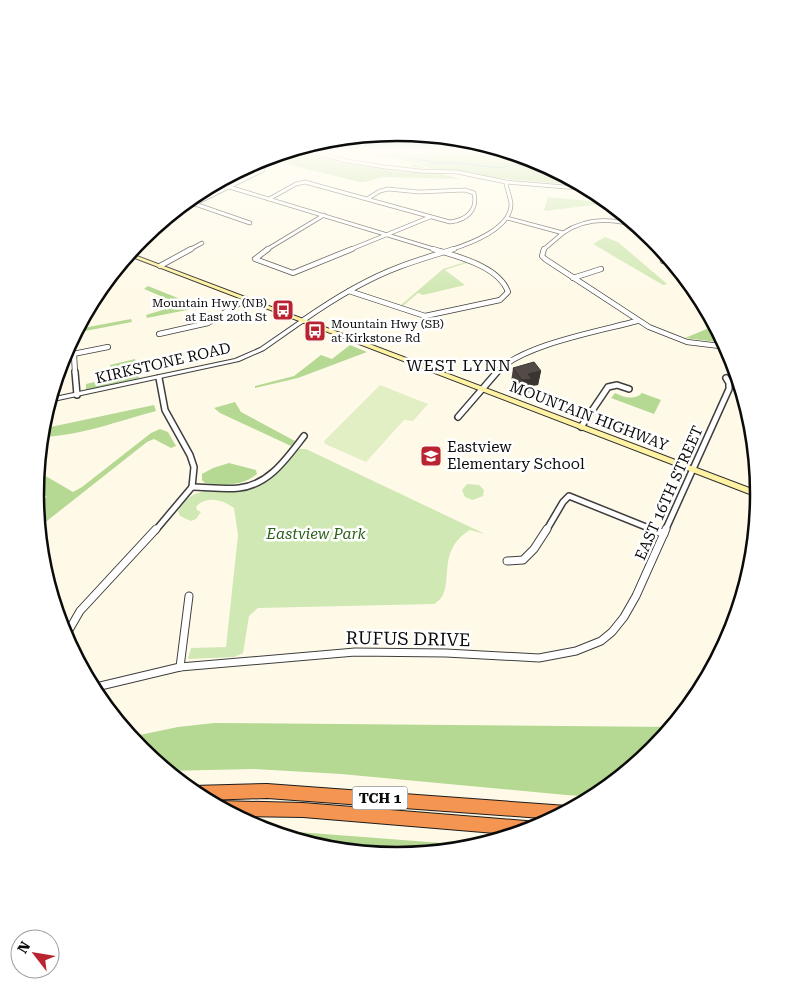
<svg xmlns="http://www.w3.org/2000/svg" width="795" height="989" viewBox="0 0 795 989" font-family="'Roboto Serif',serif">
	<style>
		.green { fill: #d0e8b3 }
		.forest { fill: #b5d993 }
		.pitch { fill: #e2efc5 }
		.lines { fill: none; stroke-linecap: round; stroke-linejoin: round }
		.stream { stroke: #3595cc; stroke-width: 1 }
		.minor-far3-casing { stroke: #3e3e3e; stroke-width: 4.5 }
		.minor-far2-casing { stroke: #3e3e3e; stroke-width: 6 }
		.minor-far1-casing { stroke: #3e3e3e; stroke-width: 8 }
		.minor-casing { stroke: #3e3e3e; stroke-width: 9 }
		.tertiary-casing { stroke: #3e3e3e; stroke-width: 2 }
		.secondary-casing { stroke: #2d2d2d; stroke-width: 2 }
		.motorway-casing { stroke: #1c1c1c; stroke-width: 2 }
		.minor-far3 { stroke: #fff; stroke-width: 3 }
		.minor-far2 { stroke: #fff; stroke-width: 4.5 }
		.minor-far1 { stroke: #fff; stroke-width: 5 }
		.minor { stroke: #fff; stroke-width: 7 }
		.tertiary { fill: #fff; fill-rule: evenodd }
		.secondary { fill: #fff2a3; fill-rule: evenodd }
		.motorway { fill: #f49651; fill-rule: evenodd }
		.wall { fill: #47403d }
		.shaded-wall { fill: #3a3432 }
		.building { fill: #534b47; stroke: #3a3432 }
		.labels { text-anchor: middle; stroke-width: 5; stroke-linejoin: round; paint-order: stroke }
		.far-poi-label { font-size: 12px; fill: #0b0b0b; stroke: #fff; text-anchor: end }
		.shield { fill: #fff; stroke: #545454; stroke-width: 1 }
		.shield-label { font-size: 14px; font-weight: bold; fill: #0b0b0b }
		.street-label { font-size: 15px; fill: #0b0b0b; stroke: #fff }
		.poi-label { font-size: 15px; fill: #0b0b0b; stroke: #fff; text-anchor: start }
		.park-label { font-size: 15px; font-style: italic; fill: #2d611c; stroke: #fff }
		.neighbourhood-label { font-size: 16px; letter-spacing: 1px; fill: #0b0b0b; stroke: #fff }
		.near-street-label { font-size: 18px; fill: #0b0b0b; stroke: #fff }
		.rim { fill: none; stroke: #0b0b0b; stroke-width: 2.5 }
	</style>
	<rect width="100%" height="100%" fill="#fffae8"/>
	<g class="green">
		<polygon points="548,197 609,203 545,211 544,210"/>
		<polygon points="605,237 618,242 667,284 663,285 593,244"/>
		<polygon points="465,262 467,263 445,270 465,285 423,295 418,293 403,306 401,305 443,269"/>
		<path d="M299,449h7l179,85 -15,-4c-38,23 -11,61 -36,74l-176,4 -9,8 -6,37 -9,4 -46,2 3,-11 35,-1 12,-112 -4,-27c-11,-8 -28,-13 -38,-1l1,3 4,2 -5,7 -5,2 -11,-5 -2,-5c18,-32 46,-15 74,-22 15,-4 38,-27 47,-40z"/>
		<polygon points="467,484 479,485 484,490 483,496 473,500 465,497 462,490"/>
	</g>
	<g class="forest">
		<path d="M280,153h31l31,10 58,9 42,2 19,5 -77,-2c-9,1 -15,5 -24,5l-69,-17 -22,-8z"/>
		<path d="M361,153h154c21,7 46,15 59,32l-76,-7 -38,-7 -25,-1 -21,-8 -1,1 17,7 -20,-4 3,-3 -11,-3z"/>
		<polygon points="148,286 195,305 187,310 147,318 146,315 166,309 163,297 144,289"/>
		<polygon points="131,319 132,322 75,333 81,321 83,328"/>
		<polygon points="709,328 722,336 725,343 685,338"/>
		<polygon points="350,345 367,352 298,378 255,388 255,386 294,376 321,355 332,359"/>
		<polygon points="135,359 139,378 86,390 86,384 112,378 110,365"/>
		<path d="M615,393c9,4 19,8 27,0l19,7 -7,14 -43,-16z"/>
		<polygon points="235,402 241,412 295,441 291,446 220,413 214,408"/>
		<path d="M154,405l2,6c-38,10 -76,25 -115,26v-8z"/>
		<polygon points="160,429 168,432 176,446 171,448 154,439 147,442 38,528 36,505 47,497 36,489 37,471 73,492 82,487 151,433"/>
		<path d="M229,463l27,7 1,4c-15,13 -34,11 -52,9l-3,-3v-6l11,-6z"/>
		<polygon points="214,723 673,727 654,751 597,797 566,795 341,774 253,769 165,771 141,751 130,737 178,727"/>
		<path d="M265,831h20l196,15c-45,14 -107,12 -153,4 -21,-3 -43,-13 -63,-19z"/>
	</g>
	<polygon class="pitch" points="380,385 428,404 413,421 404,420 366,462 325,444 324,441"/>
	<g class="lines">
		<g class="stream">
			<polyline points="364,153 371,153"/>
			<polyline points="393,153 436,163 460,163 498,168 514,165 555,170"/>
			<polyline points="516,165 534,161 543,163"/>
		</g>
		<g class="minor-far3-casing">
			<g id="minor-far3">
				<polyline points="316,153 347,161 385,167 420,171 457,172 506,182 590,189"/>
				<polyline points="216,183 437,250"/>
				<path d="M269,199l27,-15 9,-2 145,40c17,-2 28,-12 24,-29l-9,-3 -46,2 -31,-3 -8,2 -13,8"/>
				<polyline points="195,204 250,223"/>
				<polyline points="166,218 263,170 263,167 253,163"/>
				<polyline points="507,218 563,233 543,250"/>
				<path d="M563,233c25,-17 52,-15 79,-5"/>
				<polyline points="189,250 202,243"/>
				<polyline points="266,250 324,215"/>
				<polyline points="349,250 430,217"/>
				<path d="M450,250c19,-6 60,-21 61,-45 0,-8 -5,-16 -5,-23"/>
			</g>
		</g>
		<g class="minor-far2-casing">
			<g id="minor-far2">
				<polyline points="268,249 255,259 293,273 352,249"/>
				<polyline points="544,249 542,256 545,259 649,327 687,342 728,347"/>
				<polyline points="663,261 670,258"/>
				<polyline points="160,266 191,249"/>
				<polyline points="573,278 601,269"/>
				<path d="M349,291l76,25 75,-16 8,-8c-9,-26 -52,-36 -75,-43"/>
				<polyline points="696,299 705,304"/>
				<path d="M302,321c30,-21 62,-41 97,-54 18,-7 36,-12 55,-18"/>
				<polyline points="159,334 208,323 246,299"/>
				<polyline points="74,354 75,373"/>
				<polyline points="63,356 108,347"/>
				<path d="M496,373c24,-28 104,-42 141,-52"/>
			</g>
		</g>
		<g class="minor-far1-casing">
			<g id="minor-far1">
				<polyline points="75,372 77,395"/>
				<polyline points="458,417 497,372"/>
				<polyline points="581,427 608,387 617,385 629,389"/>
				<path d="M192,487c15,0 32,3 47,1 30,-3 48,-30 65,-52"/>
				<polyline points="155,531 192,487 194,467 190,455 165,410 159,378"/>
				<polyline points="546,531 563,502 569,496 656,531"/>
				<polyline points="665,531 729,389 729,383 726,378"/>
			</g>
		</g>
		<g class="minor-casing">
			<g id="minor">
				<polyline points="653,529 664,534"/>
				<polyline points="507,561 523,560 534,549 547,529"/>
				<polyline points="65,637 80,611 156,529"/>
				<polyline points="180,667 189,596"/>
				<polyline points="92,688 180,667 355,652 446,653 539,658 576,651 601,641 612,632 624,617 636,596 666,529"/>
			</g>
		</g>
		<g class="tertiary-casing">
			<polygon id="tertiary" points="302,319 304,320 304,322 264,350 239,361 49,402 50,398 235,359 260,348"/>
		</g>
		<g class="secondary-casing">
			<polygon id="secondary" points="129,253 760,492 760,498 127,255"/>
		</g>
		<g class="motorway-casing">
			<g id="motorway">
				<polygon points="267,784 567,806 573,810 555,819 267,798 204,800 187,788 192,786"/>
				<polygon points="219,801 303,803 538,822 544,825 518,835 303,817 233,816 213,805"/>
			</g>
		</g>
		<use href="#minor-far3" class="minor-far3"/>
		<use href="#minor-far2" class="minor-far2"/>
		<use href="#minor-far1" class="minor-far1"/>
		<use href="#minor" class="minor"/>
		<use href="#tertiary" class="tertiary"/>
		<use href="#secondary" class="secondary"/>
		<use href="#motorway" class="motorway"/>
	</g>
	<polygon class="wall" points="513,368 541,371 538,385 530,386 529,392 520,394 511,382"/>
	<polygon class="shaded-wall" points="541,371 538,385 530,386 529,392 520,394 522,380 528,374"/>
	<polygon class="building" points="534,362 541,371 528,374 532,379 522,380 513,368"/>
	<linearGradient id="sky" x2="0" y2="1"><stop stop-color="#91c4ee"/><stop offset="0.52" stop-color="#fffdf5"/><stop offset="1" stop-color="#fffdf5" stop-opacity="0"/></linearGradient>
	<rect width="795" height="292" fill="url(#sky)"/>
	<defs>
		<g id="bus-square" transform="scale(1.125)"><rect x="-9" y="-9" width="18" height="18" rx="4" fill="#b92430" stroke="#fff"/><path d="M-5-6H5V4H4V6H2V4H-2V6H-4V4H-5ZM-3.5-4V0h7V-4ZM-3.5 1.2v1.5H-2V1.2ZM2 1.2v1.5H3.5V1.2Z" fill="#fff"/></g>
		<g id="school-square" transform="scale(1.125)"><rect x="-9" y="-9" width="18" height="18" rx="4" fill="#b92430" stroke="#fff"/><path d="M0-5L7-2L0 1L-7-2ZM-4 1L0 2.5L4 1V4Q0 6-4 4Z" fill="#fff"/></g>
	</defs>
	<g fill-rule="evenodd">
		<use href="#bus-square" x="283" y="310"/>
		<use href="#bus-square" x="315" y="331"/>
		<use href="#school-square" x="431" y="456"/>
	</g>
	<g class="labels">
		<g class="far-poi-label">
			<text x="267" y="307">Mountain Hwy (NB)<tspan x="267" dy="14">at East 20th St</tspan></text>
			<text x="331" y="328" text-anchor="start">Mountain Hwy (SB)<tspan x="331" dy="14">at Kirkstone Rd</tspan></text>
		</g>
		<rect class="shield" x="352.5" y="786.5" width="55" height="23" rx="4"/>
		<g class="shield-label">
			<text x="380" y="803">TCH 1</text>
		</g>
		<g class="street-label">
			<text transform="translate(163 363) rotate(-13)" y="5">KIRKSTONE ROAD</text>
			<text transform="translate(589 416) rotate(21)" y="5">MOUNTAIN HIGHWAY</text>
			<text transform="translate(669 493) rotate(-66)" y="5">EAST 16TH STREET</text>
		</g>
		<g class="poi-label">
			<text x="447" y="452">Eastview<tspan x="447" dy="17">Elementary School</tspan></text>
		</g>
		<g class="park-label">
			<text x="316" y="539">Eastview Park</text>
		</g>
		<g class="neighbourhood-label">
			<text x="459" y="371">WEST LYNN</text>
		</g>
		<g class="near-street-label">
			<text transform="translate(408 639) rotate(1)" y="6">RUFUS DRIVE</text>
		</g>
	</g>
	<path d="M0 0H795V989H0ZM44 494a353 353 0 1 1 706 0a353 353 0 1 1-706 0Z" fill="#fff" fill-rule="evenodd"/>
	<path class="rim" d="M44 494a353 353 0 1 1 706 0a353 353 0 1 1-706 0Z"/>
	<g transform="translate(35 954) rotate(301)"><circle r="24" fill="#ffffff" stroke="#9d9d9d"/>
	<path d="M0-4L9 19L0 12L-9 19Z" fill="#b92430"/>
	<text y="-8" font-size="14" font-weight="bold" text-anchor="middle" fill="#0b0b0b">N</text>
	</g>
</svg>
